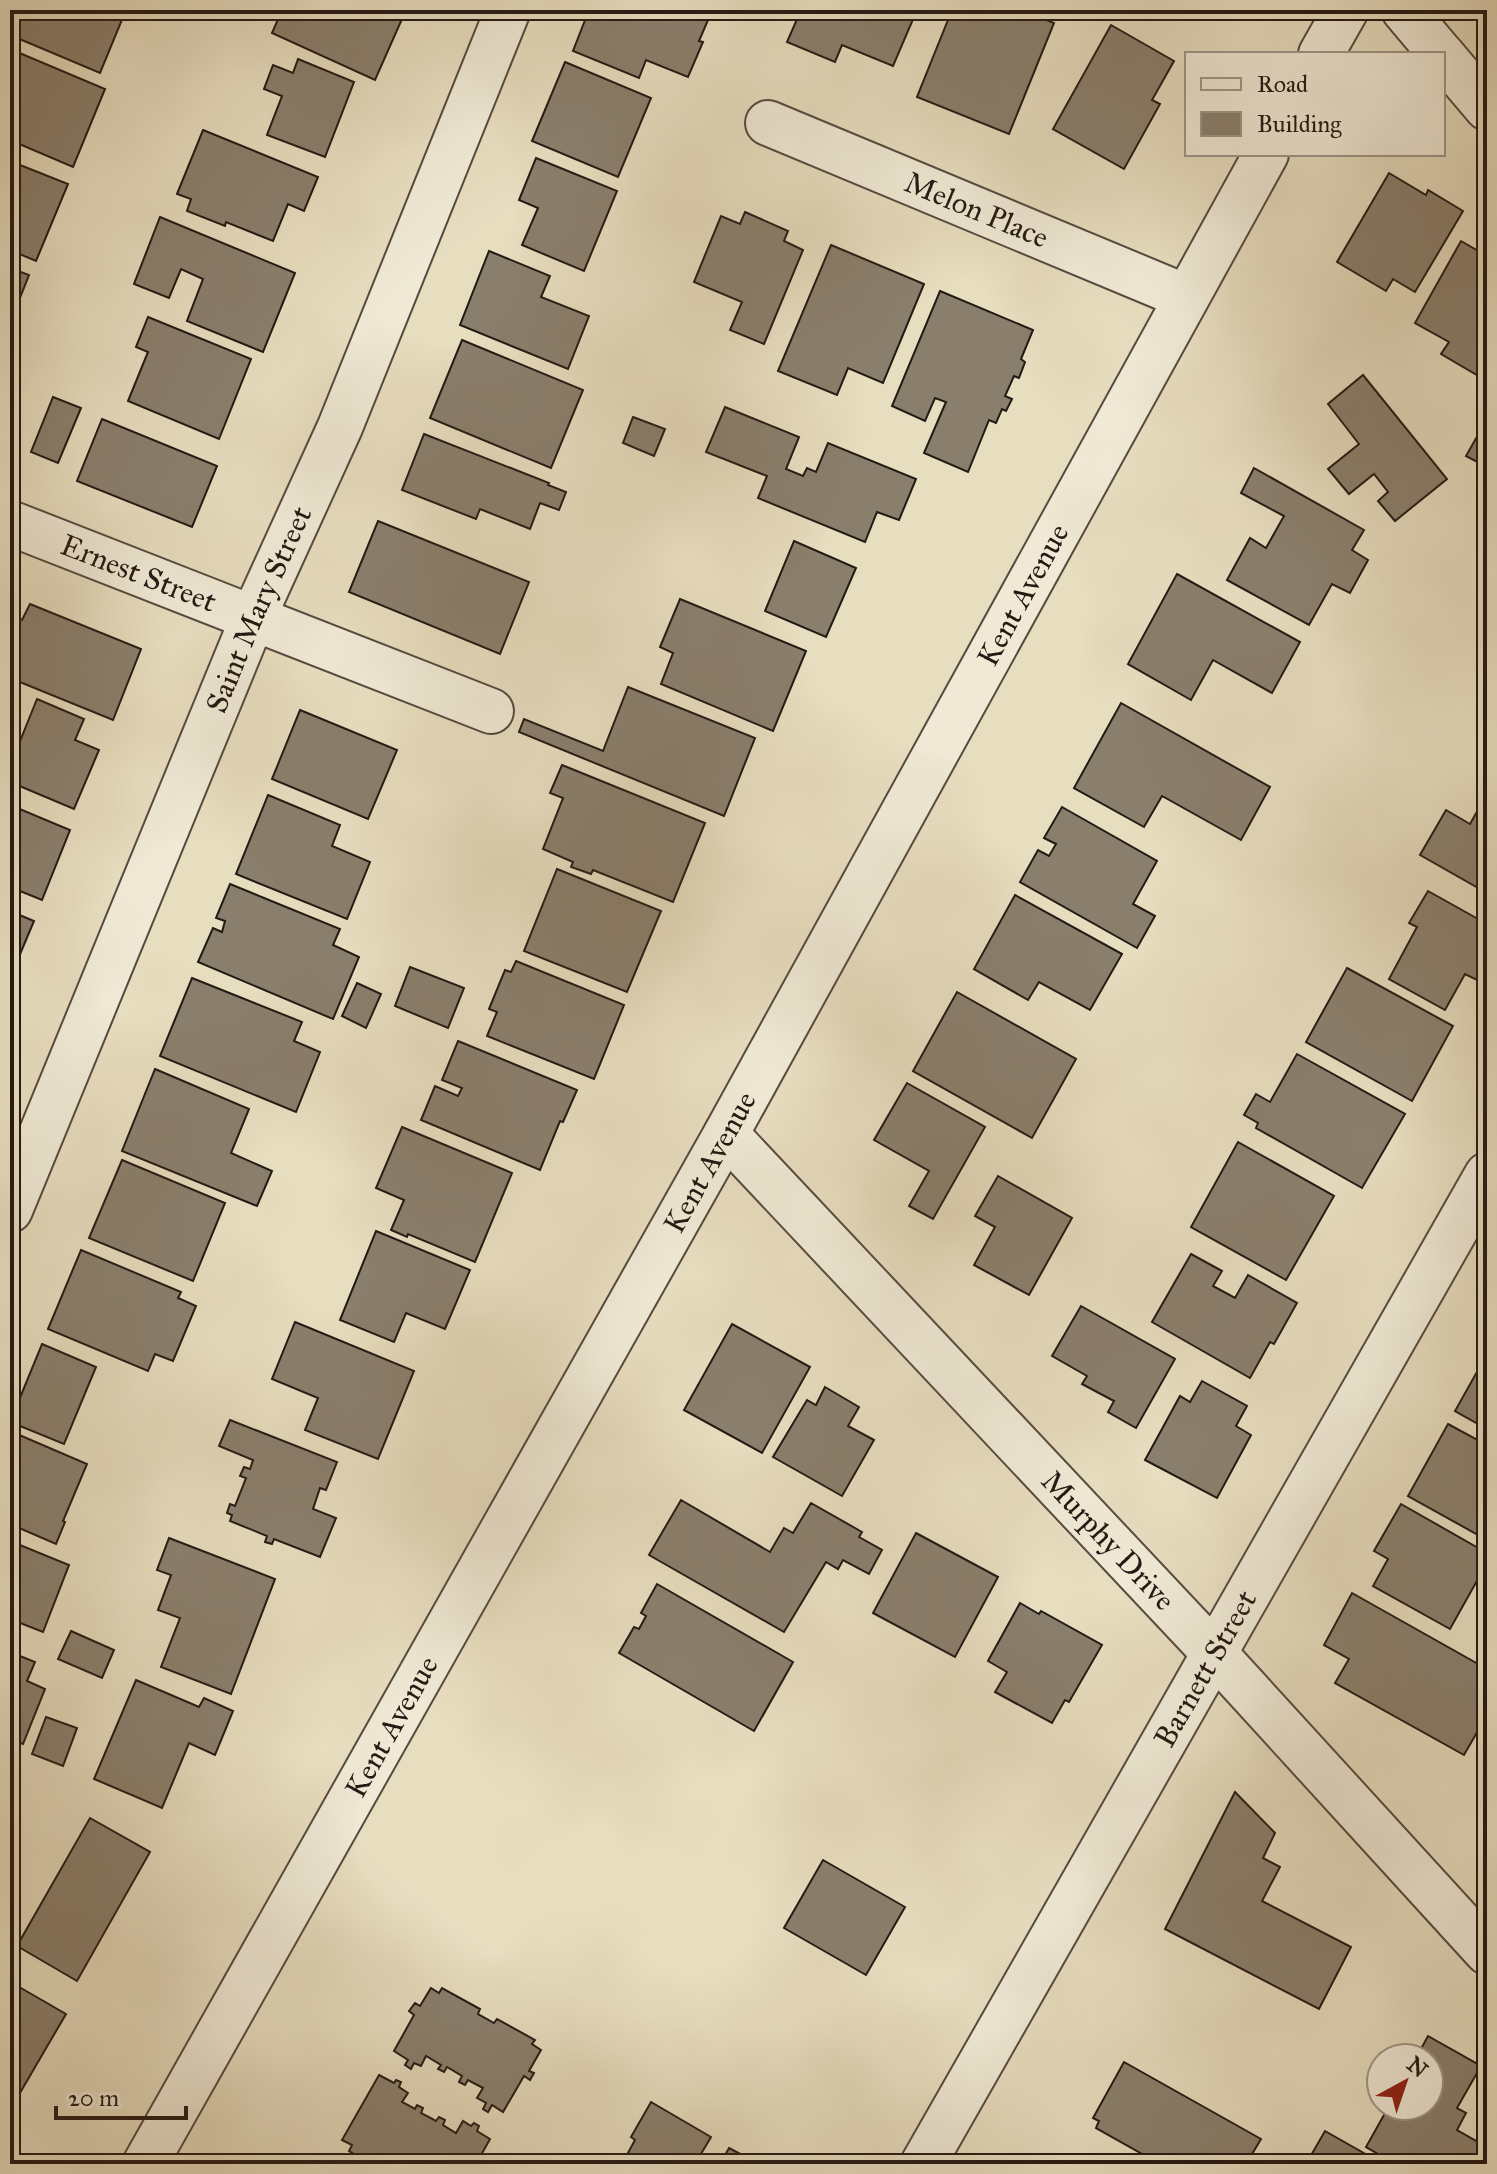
<svg xmlns="http://www.w3.org/2000/svg" width="1497" height="2174" viewBox="0 0 1497 2174" font-family="'IM FELL Great Primer',serif">
	<style>
		.building { fill: #8a7f6d; stroke: #251914; stroke-width: 2 }
		.lines { fill: none; stroke-linecap: round; stroke-linejoin: round }
		.street-casing { stroke: #564a3f; stroke-width: 48 }
		.street { stroke: #efe9d5; stroke-width: 44 }
		.labels { text-anchor: middle; stroke-width: 7; stroke-linejoin: round; paint-order: stroke }
		.street-label { font-size: 30px; fill: #251914; stroke: #efe9d5 }
	</style>
	<rect width="100%" height="100%" fill="#e7ddbf"/>
	<filter id="stains"><feTurbulence type="fractalNoise" baseFrequency=".0025" numOctaves="4"/><feColorMatrix values="0 0 0 0 .2 0 0 0 0 .09 0 0 0 0 .02 0 0 0 .5 -.17"/></filter>
	<radialGradient id="worn" r=".72"><stop offset=".6" stop-color="#630" stop-opacity="0"/><stop offset="1" stop-color="#630" stop-opacity=".3"/></radialGradient>
	<g class="building">
		<polygon points="10,10 126,10 100,73 10,35"/>
		<polygon points="282,10 406,10 375,80 272,33"/>
		<polygon points="589,10 683,10 708,20 699,41 703,42 688,77 646,60 639,78 573,51"/>
		<polygon points="801,10 917,10 893,66 842,45 835,62 787,42"/>
		<polygon points="952,10 1022,10 1054,23 1009,134 917,97"/>
		<polygon points="1111,25 1174,61 1152,100 1160,104 1124,169 1053,129"/>
		<polygon points="10,49 105,89 73,167 10,140"/>
		<polygon points="298,59 354,82 325,157 267,135 282,96 264,89 273,65 293,73"/>
		<polygon points="565,62 651,98 618,177 532,141"/>
		<polygon points="203,130 318,177 304,211 288,204 273,241 226,222 225,226 187,211 191,199 177,194"/>
		<polygon points="536,158 617,191 584,271 522,245 538,208 519,200"/>
		<polygon points="10,161 68,184 36,261 10,250"/>
		<polygon points="1389,173 1426,195 1428,190 1463,211 1415,292 1393,279 1386,291 1337,262"/>
		<polygon points="745,212 788,231 784,241 803,250 764,344 730,330 742,302 694,282 721,216 740,224"/>
		<polygon points="160,217 295,273 263,352 187,321 203,279 181,269 169,298 134,284"/>
		<polygon points="1461,241 1487,256 1487,381 1441,354 1449,342 1415,323"/>
		<polygon points="831,245 924,284 883,383 848,368 837,395 778,371"/>
		<polygon points="489,251 550,276 541,297 589,316 568,369 460,325"/>
		<polygon points="10,268 29,275 10,323"/>
		<polygon points="940,291 1033,330 1021,359 1025,362 1019,378 1014,376 1005,396 1012,399 1006,411 1002,409 996,423 989,420 968,472 924,453 946,402 935,398 925,421 892,406"/>
		<polygon points="148,317 251,359 219,439 128,401 148,352 136,347"/>
		<polygon points="462,340 583,390 551,468 430,418"/>
		<polygon points="1363,375 1447,479 1395,521 1378,501 1388,492 1374,474 1349,494 1328,469 1359,444 1328,404"/>
		<polygon points="53,397 81,408 58,463 31,452"/>
		<polygon points="725,407 799,437 786,469 803,476 807,468 816,472 828,443 916,479 899,520 877,512 865,542 758,498 767,476 706,452"/>
		<polygon points="633,417 665,429 654,456 623,443"/>
		<polygon points="102,419 217,466 192,527 77,481"/>
		<polygon points="1483,426 1487,428 1487,467 1466,456"/>
		<polygon points="424,434 549,483 548,485 566,492 559,510 540,503 530,529 480,509 476,519 402,490"/>
		<polygon points="1254,468 1364,530 1352,550 1368,560 1350,593 1332,584 1309,625 1227,580 1250,538 1266,548 1284,516 1241,493"/>
		<polygon points="378,521 529,582 500,654 349,592"/>
		<polygon points="794,541 856,568 826,637 765,611"/>
		<polygon points="1177,574 1300,642 1272,693 1213,660 1191,700 1128,664"/>
		<polygon points="680,599 806,651 773,731 661,684 673,653 660,647"/>
		<polygon points="30,604 141,649 113,720 10,678 10,615 22,620"/>
		<polygon points="628,687 755,738 724,816 519,732 524,719 603,751"/>
		<polygon points="37,699 84,719 75,740 99,750 74,809 10,782 10,766"/>
		<polygon points="1121,703 1270,787 1241,840 1162,796 1144,827 1074,788"/>
		<polygon points="300,710 397,750 368,819 272,779"/>
		<polygon points="562,765 705,823 673,902 593,870 591,874 571,867 573,862 543,849 563,798 550,793"/>
		<polygon points="1487,794 1487,893 1420,855 1446,810 1470,824"/>
		<polygon points="268,795 340,825 332,846 370,862 347,919 236,874"/>
		<polygon points="10,805 70,830 42,900 10,887"/>
		<polygon points="1062,807 1157,861 1133,904 1155,916 1137,948 1020,882 1038,850 1049,856 1056,844 1044,838"/>
		<polygon points="557,869 661,911 627,992 524,951"/>
		<polygon points="230,884 340,929 333,945 359,957 333,1019 198,962 213,928 222,932 225,921 216,918"/>
		<polygon points="1428,891 1487,924 1487,962 1477,980 1465,974 1445,1010 1389,979 1417,927 1409,923"/>
		<polygon points="1015,895 1122,954 1090,1010 1039,982 1028,1000 974,969"/>
		<polygon points="10,911 34,921 10,978"/>
		<polygon points="516,961 624,1005 594,1079 487,1036 497,1012 489,1009 505,970 511,972"/>
		<polygon points="410,967 464,988 448,1028 395,1006"/>
		<polygon points="1347,968 1453,1026 1412,1101 1306,1042"/>
		<polygon points="192,978 302,1022 294,1041 320,1052 296,1112 160,1056"/>
		<polygon points="357,983 381,994 366,1028 342,1016"/>
		<polygon points="957,992 1076,1059 1032,1138 913,1071"/>
		<polygon points="458,1041 577,1090 563,1122 560,1121 540,1170 421,1120 435,1086 458,1096 462,1088 442,1080"/>
		<polygon points="1297,1054 1405,1114 1362,1188 1256,1128 1258,1123 1244,1115 1256,1094 1270,1102"/>
		<polygon points="155,1069 249,1109 231,1153 272,1171 257,1206 122,1151"/>
		<polygon points="907,1083 985,1127 933,1219 909,1206 929,1171 874,1140"/>
		<polygon points="402,1127 512,1173 475,1262 408,1234 407,1237 391,1230 404,1200 376,1188"/>
		<polygon points="1238,1142 1334,1196 1286,1280 1191,1227"/>
		<polygon points="122,1160 225,1203 193,1281 89,1238"/>
		<polygon points="998,1176 1072,1218 1029,1295 974,1265 995,1227 975,1216"/>
		<polygon points="376,1231 470,1270 445,1329 406,1313 394,1342 340,1320"/>
		<polygon points="81,1250 181,1292 178,1298 196,1306 173,1361 155,1354 148,1371 48,1329"/>
		<polygon points="1191,1254 1222,1271 1213,1286 1235,1298 1248,1275 1297,1303 1274,1344 1270,1342 1250,1378 1152,1322"/>
		<polygon points="1081,1306 1175,1359 1136,1428 1108,1412 1114,1401 1082,1384 1087,1376 1052,1356"/>
		<polygon points="295,1322 414,1371 378,1459 305,1430 318,1398 272,1379"/>
		<polygon points="732,1324 810,1367 762,1453 684,1410"/>
		<polygon points="42,1344 96,1367 64,1444 10,1422"/>
		<polygon points="1487,1354 1487,1429 1455,1411"/>
		<polygon points="1202,1381 1247,1406 1236,1426 1251,1435 1217,1498 1145,1460 1180,1396 1190,1402"/>
		<polygon points="825,1387 859,1407 848,1426 874,1440 842,1496 773,1457 807,1400 816,1405"/>
		<polygon points="230,1420 337,1462 326,1490 320,1488 313,1509 336,1518 320,1557 274,1539 272,1544 265,1542 267,1536 230,1521 232,1515 227,1513 230,1504 235,1506 246,1478 240,1476 244,1467 250,1469 253,1460 219,1446"/>
		<polygon points="1448,1424 1487,1445 1487,1540 1408,1496"/>
		<polygon points="10,1431 87,1464 63,1521 65,1522 56,1544 10,1524"/>
		<polygon points="681,1500 770,1552 784,1528 793,1533 811,1503 862,1532 859,1537 882,1550 869,1574 843,1560 838,1569 826,1562 784,1632 649,1555"/>
		<polygon points="1401,1504 1487,1553 1487,1563 1450,1629 1373,1586 1388,1559 1374,1551"/>
		<polygon points="916,1533 998,1577 955,1657 873,1613"/>
		<polygon points="169,1538 275,1579 231,1694 161,1667 180,1618 158,1610 171,1575 157,1570"/>
		<polygon points="10,1541 69,1565 43,1632 10,1619"/>
		<polygon points="657,1584 793,1662 754,1731 619,1653 634,1627 639,1629 646,1616 641,1613"/>
		<polygon points="1352,1593 1487,1669 1487,1715 1464,1755 1335,1683 1349,1659 1324,1645"/>
		<polygon points="1020,1603 1039,1614 1041,1611 1102,1645 1069,1702 1065,1700 1052,1723 995,1692 1007,1672 988,1661"/>
		<polygon points="71,1631 114,1650 102,1678 58,1659"/>
		<polygon points="10,1652 35,1662 27,1681 45,1689 23,1744 10,1739"/>
		<polygon points="136,1680 199,1707 204,1698 233,1711 215,1755 189,1743 162,1808 94,1779"/>
		<polygon points="46,1717 77,1728 63,1766 32,1754"/>
		<polygon points="1235,1792 1275,1833 1263,1858 1280,1867 1262,1901 1351,1947 1319,2009 1165,1929"/>
		<polygon points="90,1818 150,1852 77,1981 17,1946"/>
		<polygon points="823,1860 905,1907 866,1975 784,1928"/>
		<polygon points="14,1984 66,2014 10,2110 10,1991"/>
		<polygon points="431,1988 439,1993 442,1988 480,2009 478,2014 494,2023 497,2019 535,2040 532,2044 541,2050 529,2071 534,2073 530,2080 524,2076 503,2112 492,2105 488,2112 483,2109 486,2103 477,2098 483,2088 468,2080 465,2085 459,2082 462,2076 447,2067 444,2072 438,2069 441,2065 426,2056 421,2066 414,2063 411,2069 405,2065 408,2060 394,2051 414,2015 409,2011 415,2003 420,2006"/>
		<polygon points="1428,2036 1481,2066 1457,2108 1466,2113 1457,2130 1487,2147 1487,2164 1396,2164 1366,2147 1389,2106 1429,2106 1429,2058 1416,2058"/>
		<polygon points="1124,2062 1261,2139 1246,2164 1160,2164 1096,2128 1099,2121 1093,2118"/>
		<polygon points="379,2075 394,2083 396,2080 401,2082 399,2087 408,2093 402,2102 415,2109 417,2105 423,2108 421,2113 436,2121 439,2117 445,2120 443,2125 456,2133 463,2121 471,2126 474,2123 479,2126 477,2131 490,2139 476,2164 372,2164 349,2151 352,2145 342,2140"/>
		<polygon points="651,2102 711,2137 695,2164 622,2164 635,2140 631,2137"/>
		<polygon points="1325,2131 1383,2164 1306,2164"/>
		<polygon points="729,2148 759,2164 720,2164"/>
	</g>
	<g class="lines">
		<g class="street-casing">
			<g id="street">
				<polyline points="1404,10 1441,54"/>
				<polyline points="1321,54 1346,10"/>
				<polyline points="1443,56 1487,108"/>
				<path id="s1" d="M768,123l418,174"/>
				<path id="s2" d="M10,523l481,188"/>
				<path id="s3" d="M726,1134l489,520 272,298"/>
				<path id="s4" d="M10,1210l243,-592 87,-191 168,-417"/>
				<path id="s5" d="M145,2164l581,-1030 540,-980"/>
				<path id="s6" d="M923,2164l564,-989"/>
			</g>
		</g>
		<use href="#street" class="street"/>
	</g>
	<g class="labels">
		<g class="street-label">
			<text dy="10" stroke="none"><textPath href="#s1" startOffset="226">Melon Place</textPath></text>
			<text dy="10" stroke="none"><textPath href="#s2" startOffset="138">Ernest Street</textPath></text>
			<text dy="10" stroke="none"><textPath href="#s5" startOffset="1798">Kent Avenue</textPath></text>
			<text dy="10" stroke="none"><textPath href="#s4" startOffset="650">Saint Mary Street</textPath></text>
			<text dy="10" stroke="none"><textPath href="#s5" startOffset="1150">Kent Avenue</textPath></text>
			<text dy="10" stroke="none"><textPath href="#s3" startOffset="558">Murphy Drive</textPath></text>
			<text dy="10" stroke="none"><textPath href="#s6" startOffset="570">Barnett Street</textPath></text>
			<text dy="10" stroke="none"><textPath href="#s5" startOffset="502">Kent Avenue</textPath></text>
		</g>
	</g>
	<rect width="1497" height="2174" fill="none" stroke="#e7ddbf" stroke-width="40"/>
	<rect x="12" y="12" width="1473" height="2150" fill="none" stroke="#251914" stroke-width="4"/>
	<rect x="20" y="20" width="1457" height="2134" fill="none" stroke="#251914" stroke-width="2"/>
	<rect x="1185" y="52" width="260" height="104" fill="#efe9d5" stroke="#9e9688" stroke-width="2"/>
	<rect x="1201" y="78" width="40" height="12" fill="#efe9d5" stroke="#9e9688" stroke-width="2"/>
	<text x="1257" y="92" font-size="24" fill="#251914">Road</text>
	<rect x="1201" y="112" width="40" height="24" fill="#8a7f6d" stroke="#9e9688" stroke-width="2"/>
	<text x="1257" y="132" font-size="24" fill="#251914">Building</text>
	<g transform="translate(1405 2082) rotate(40)"><circle r="38" fill="#efe9d5" stroke="#9e9688" stroke-width="2"/>
	<path d="M0-6L14 30L0 20L-14 30Z" fill="#8f2418"/>
	<text y="-12" font-size="22" font-weight="bold" text-anchor="middle" fill="#251914">N</text>
	</g>
	<path d="M56 2106v12h130v-12" fill="none" stroke="#251914" stroke-width="4"/>
	<text x="68" y="2106" font-size="24" fill="#251914" stroke="#efe9d5" stroke-width="6" paint-order="stroke">20 m</text>
	<rect width="100%" height="100%" filter="url(#stains)"/>
	<rect width="100%" height="100%" fill="url(#worn)"/>
</svg>
